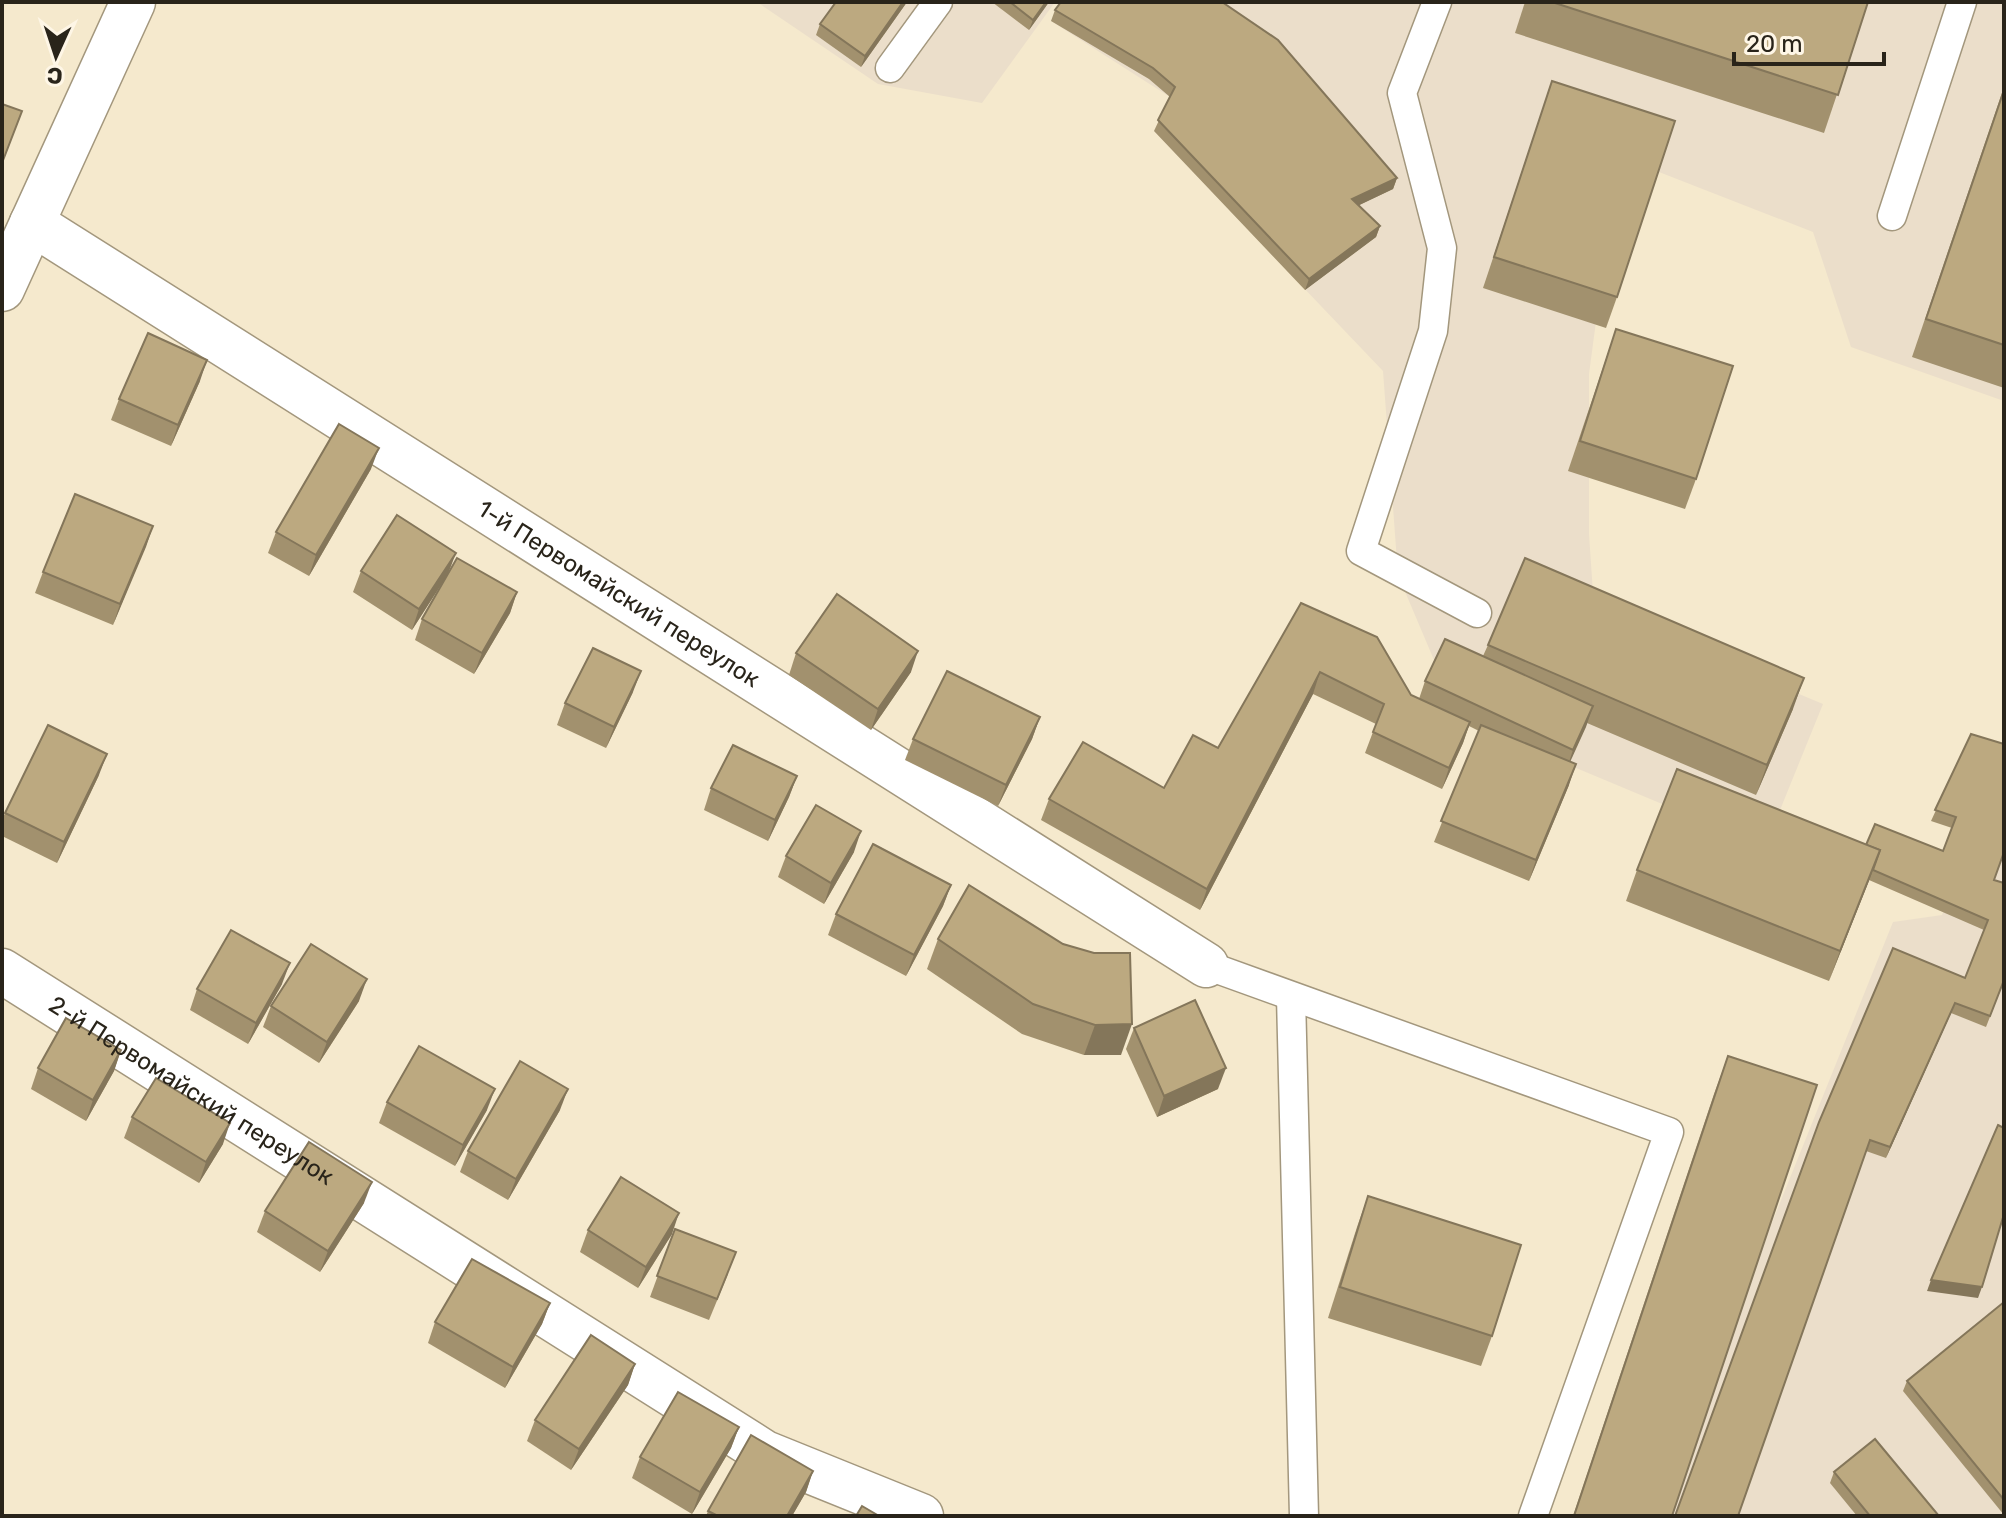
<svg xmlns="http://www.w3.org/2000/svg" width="2006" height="1518" viewBox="0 0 2006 1518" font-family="Rubik,sans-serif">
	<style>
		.industrial { fill: #ebdeca }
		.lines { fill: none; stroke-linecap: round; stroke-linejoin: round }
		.service-casing { stroke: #a3977d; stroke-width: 31 }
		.minor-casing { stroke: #a3977d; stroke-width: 47 }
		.service { stroke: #fff; stroke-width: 28 }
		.minor { stroke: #fff; stroke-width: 44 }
		.wall { fill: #a2916e }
		.shaded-wall { fill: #84765a }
		.building { fill: #bca980; stroke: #84765a; stroke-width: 2 }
		.labels { text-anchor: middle; stroke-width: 8; stroke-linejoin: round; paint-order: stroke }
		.street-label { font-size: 24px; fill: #29241a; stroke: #fef6e6 }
	</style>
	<rect width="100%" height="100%" fill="#f5e9cd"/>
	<g class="industrial">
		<polygon points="757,2 1055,2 982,103 878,84"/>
		<polygon points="1065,2 2004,2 2004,401 1851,347 1813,232 1618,156 1589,374 1589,534 1594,608 1823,704 1765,847 1459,719 1398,575 1383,371 1154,131 1170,97 1051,21"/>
		<polygon points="2004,755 2004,1516 1654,1516 1893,922 1942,915"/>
	</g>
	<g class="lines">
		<g class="service-casing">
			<g id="service">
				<polyline points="1437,2 1402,93 1442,248 1433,331 1361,551 1477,613"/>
				<polyline points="890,68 938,2"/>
				<polyline points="1892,216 1962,2"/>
				<polyline points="1206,965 1669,1132 1533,1516"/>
				<polyline points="1291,997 1304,1516"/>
			</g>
		</g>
		<g class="minor-casing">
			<g id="minor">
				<path id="s1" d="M32,223l1174,742"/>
				<polyline points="2,289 133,2"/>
				<path id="s2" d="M2,971l763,482 156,63"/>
			</g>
		</g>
		<use href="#service" class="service"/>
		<use href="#minor" class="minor"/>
	</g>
	<g class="wall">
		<polygon points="836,2 907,2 861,67 816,35 820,24"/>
		<polygon points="992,2 1049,2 1029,30"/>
		<polygon points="1525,2 1868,2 1824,133 1515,33"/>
		<polygon points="1055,10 1397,178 1393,189 1359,205 1380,226 1376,237 1305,290 1154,131 1170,97 1149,79 1051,21"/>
		<polygon points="1552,81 1617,297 1606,328 1483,288"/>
		<polygon points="2004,87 2004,388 1912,357"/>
		<polygon points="1616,329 1696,479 1685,509 1568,471"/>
		<polygon points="200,381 171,446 111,420 119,399"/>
		<polygon points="371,469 309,576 268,553 276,532"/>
		<polygon points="153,526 113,625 35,593 43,572"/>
		<polygon points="361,571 449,572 517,592 510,613 474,674 415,640 422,619 444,580 412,630 353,592"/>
		<polygon points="1301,603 1411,695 1419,699 1425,681 1483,656 1488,645 1793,709 1756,795 1587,723 1570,761 1569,785 1529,881 1434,842 1479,731 1469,726 1463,743 1442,789 1365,753 1376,724 1313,694 1200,910 1041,820 1049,799 1164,788 1218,748"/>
		<polygon points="796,653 911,672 871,730 789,675"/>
		<polygon points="633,692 606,748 557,725 565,703"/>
		<polygon points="1040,717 1032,739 998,806 905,760 913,739"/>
		<polygon points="1971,734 1994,880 2004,981 1986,1027 1951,1013 1886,1158 1866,1151 1819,1122 1965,978 1984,930 1869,880 1829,981 1626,901 1637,870 1866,845 1943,851 1952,828 1931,821"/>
		<polygon points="99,775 57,863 2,836 2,820 5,813"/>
		<polygon points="797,776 789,797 768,841 704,810 711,788"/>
		<polygon points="854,852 824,904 778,877 786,856"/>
		<polygon points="951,885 943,906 906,976 828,935 836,914"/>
		<polygon points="969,885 1121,1055 1084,1055 1022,1034 927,969 938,939"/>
		<polygon points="282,984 248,1044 190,1010 197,989"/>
		<polygon points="359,1001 319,1063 263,1027 271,1006"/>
		<polygon points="1134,1028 1218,1089 1157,1117 1126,1049"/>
		<polygon points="121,1050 114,1071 86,1121 31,1089 38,1068"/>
		<polygon points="1728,1056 1672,1516 1573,1516 1714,1094"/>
		<polygon points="387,1102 487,1110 455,1166 379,1123"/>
		<polygon points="560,1110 508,1200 460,1172 468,1151"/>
		<polygon points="132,1117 223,1144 199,1183 124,1138"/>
		<polygon points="1368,1196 1492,1336 1481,1366 1328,1318 1357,1227"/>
		<polygon points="364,1203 320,1272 257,1232 265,1211"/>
		<polygon points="675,1229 728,1274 709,1320 650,1297"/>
		<polygon points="588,1230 672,1234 638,1288 580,1252"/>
		<polygon points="2004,1302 2004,1515 1903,1391 1907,1381"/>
		<polygon points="550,1303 542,1324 505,1388 428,1343 435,1322"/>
		<polygon points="635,1364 628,1385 571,1470 527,1441 535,1420"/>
		<polygon points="739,1427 731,1448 692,1514 632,1478 640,1457"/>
		<polygon points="813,1471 806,1492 792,1516 706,1516 708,1511"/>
		<polygon points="1834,1472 1939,1516 1857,1516 1830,1483"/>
	</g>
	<g class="shaded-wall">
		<polygon points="903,2 907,2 861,67 865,56"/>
		<polygon points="1046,2 1049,2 1029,30 1033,20"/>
		<polygon points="1397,178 1393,189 1349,210 1352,199"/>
		<polygon points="1380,226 1376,237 1305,290 1309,279"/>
		<polygon points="207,360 200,381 171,446 178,425"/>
		<polygon points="379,448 371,469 309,576 316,555"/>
		<polygon points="153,526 146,547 113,625 120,604"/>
		<polygon points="456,553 448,574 412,630 419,609"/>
		<polygon points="517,592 510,613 474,674 482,653"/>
		<polygon points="918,651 911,672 871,730 878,709"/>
		<polygon points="641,671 633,692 606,748 614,727"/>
		<polygon points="1320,672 1313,694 1200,910 1207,889"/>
		<polygon points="1804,678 1793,709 1756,795 1767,765"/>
		<polygon points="1593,706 1586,727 1566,771 1573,750"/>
		<polygon points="1040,717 1032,739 998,806 1006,785"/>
		<polygon points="1470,722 1463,743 1442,789 1449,768"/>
		<polygon points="107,754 99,775 57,863 64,842"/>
		<polygon points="1576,764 1569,785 1529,881 1536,860"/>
		<polygon points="797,776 789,797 768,841 775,820"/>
		<polygon points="861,831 854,852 824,904 831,883"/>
		<polygon points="1880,850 1869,881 1829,981 1840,951"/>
		<polygon points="951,885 943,906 906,976 914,955"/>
		<polygon points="290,963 282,984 248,1044 256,1023"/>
		<polygon points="367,979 359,1001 319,1063 327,1042"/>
		<polygon points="1955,1003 1951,1013 1886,1158 1890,1147"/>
		<polygon points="1132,1024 1121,1055 1084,1055 1095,1025"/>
		<polygon points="121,1050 114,1071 86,1121 93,1100"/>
		<polygon points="1226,1068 1218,1089 1157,1117 1164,1096"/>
		<polygon points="495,1089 487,1110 455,1166 463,1145"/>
		<polygon points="568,1089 560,1110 508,1200 516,1179"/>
		<polygon points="230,1123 223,1144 199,1183 206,1162"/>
		<polygon points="372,1182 364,1203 320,1272 328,1251"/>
		<polygon points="679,1213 672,1234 638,1288 646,1267"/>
		<polygon points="1931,1280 1982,1287 1978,1298 1927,1291"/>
		<polygon points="550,1303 542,1324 505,1388 513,1367"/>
		<polygon points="635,1364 628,1385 571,1470 579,1449"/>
		<polygon points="739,1427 731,1448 692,1514 700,1492"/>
		<polygon points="813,1471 806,1492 792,1516 787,1516"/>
	</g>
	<g class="building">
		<polygon points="836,2 903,2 865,56 820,24"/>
		<polygon points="1010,2 1046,2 1033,20"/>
		<polygon points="1061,2 1222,2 1278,40 1397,178 1352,199 1380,226 1309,279 1158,120 1175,87 1153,68 1055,10"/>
		<polygon points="1552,2 1868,2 1838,95"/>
		<polygon points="1552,81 1675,121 1617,297 1494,257"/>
		<polygon points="2004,90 2004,345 1926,319"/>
		<polygon points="2,104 22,111 2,163"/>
		<polygon points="1616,329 1733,366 1696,479 1580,441"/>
		<polygon points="148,333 207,360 178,425 119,399"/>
		<polygon points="339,424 379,448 316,555 276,532"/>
		<polygon points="75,494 153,526 120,604 43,572"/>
		<polygon points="397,515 456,553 419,609 361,571"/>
		<polygon points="457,558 517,592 482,653 422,619"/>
		<polygon points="1525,558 1804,678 1767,765 1488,645"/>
		<polygon points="837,594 918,651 878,709 796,653"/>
		<polygon points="1301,603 1377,637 1411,695 1470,722 1449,768 1373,732 1384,704 1320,672 1207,889 1049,799 1083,742 1164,788 1193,735 1218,748"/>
		<polygon points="1445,639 1593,706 1573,750 1425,681"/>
		<polygon points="593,648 641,671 614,727 565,703"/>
		<polygon points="947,671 1040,717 1006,785 913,739"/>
		<polygon points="48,725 107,754 64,842 5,813"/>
		<polygon points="1481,725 1576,764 1536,860 1441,821"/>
		<polygon points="1971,734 2004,744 2004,852 1994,880 2004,883 2004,980 1990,1016 1955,1003 1890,1147 1870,1140 1738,1516 1675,1516 1819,1122 1893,948 1965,978 1988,920 1873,870 1880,850 1866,845 1875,824 1943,851 1956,817 1935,810"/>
		<polygon points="733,745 797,776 775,820 711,788"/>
		<polygon points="1677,769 1880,850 1840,951 1637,870"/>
		<polygon points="816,805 861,831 831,883 786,856"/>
		<polygon points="873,844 951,885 914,955 836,914"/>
		<polygon points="969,885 1063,944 1094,953 1130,953 1132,1024 1095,1025 1033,1004 938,939"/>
		<polygon points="231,930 290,963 256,1023 197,989"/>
		<polygon points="311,944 367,979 327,1042 271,1006"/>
		<polygon points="1195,1000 1226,1068 1164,1096 1134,1028"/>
		<polygon points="66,1018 121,1050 93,1100 38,1068"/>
		<polygon points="419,1046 495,1089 463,1145 387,1102"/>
		<polygon points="1728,1056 1817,1085 1672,1516 1574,1516"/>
		<polygon points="520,1061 568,1089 516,1179 468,1151"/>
		<polygon points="156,1078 230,1123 206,1162 132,1117"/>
		<polygon points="1998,1125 2004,1128 2004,1214 1982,1287 1931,1280"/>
		<polygon points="309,1142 372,1182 328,1251 265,1211"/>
		<polygon points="621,1177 679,1213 646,1267 588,1230"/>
		<polygon points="1368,1196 1521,1245 1492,1336 1340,1287"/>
		<polygon points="675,1229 736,1252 717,1299 657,1276"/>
		<polygon points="472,1259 550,1303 513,1367 435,1322"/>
		<polygon points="2004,1302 2004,1500 1907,1381"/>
		<polygon points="591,1335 635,1364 579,1449 535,1420"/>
		<polygon points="678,1392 739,1427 700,1492 640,1457"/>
		<polygon points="751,1435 813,1471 787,1516 718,1516 708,1511"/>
		<polygon points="1875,1439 1939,1516 1870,1516 1834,1472"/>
		<polygon points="862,1506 879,1516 856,1516"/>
	</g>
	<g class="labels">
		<g class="street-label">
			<text dy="8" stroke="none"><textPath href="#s1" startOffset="694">1-й Первомайский переулок</textPath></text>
			<text dy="8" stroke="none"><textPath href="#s2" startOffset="224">2-й Первомайский переулок</textPath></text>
		</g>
	</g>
	<rect width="2006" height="1518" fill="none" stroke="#29241a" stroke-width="8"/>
	<g transform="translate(56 56) rotate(183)" stroke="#fef6e6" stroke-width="6" paint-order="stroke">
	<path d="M0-6L14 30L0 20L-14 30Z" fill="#29241a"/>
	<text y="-12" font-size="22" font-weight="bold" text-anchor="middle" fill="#29241a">С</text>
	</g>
	<path d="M1734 52v12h150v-12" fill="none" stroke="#29241a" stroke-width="4"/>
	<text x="1746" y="52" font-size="24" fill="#29241a" stroke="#fef6e6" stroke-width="6" paint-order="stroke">20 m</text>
</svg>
